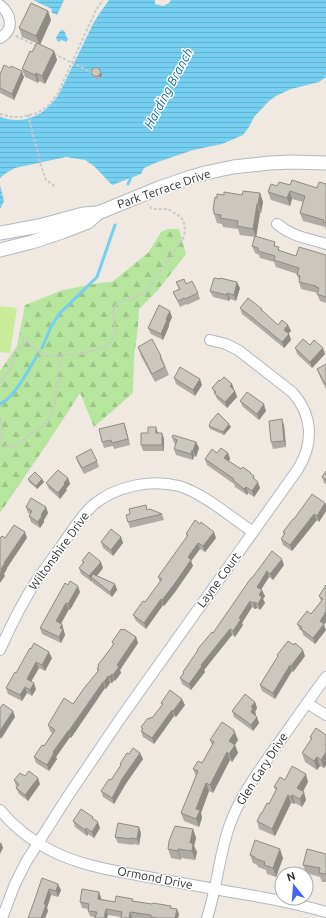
<svg xmlns="http://www.w3.org/2000/svg" width="326" height="918" viewBox="0 0 326 918" font-family="Ubuntu,sans-serif">
	<style>
		.forest { fill: url(#forest-firs) }
		.pitch { fill: #c9ec9a }
		.water { fill: url(#water-rules) }
		.lines { fill: none; stroke-linecap: round; stroke-linejoin: round }
		.stream { stroke: #75cff0; stroke-width: 3 }
		.street-casing { stroke: #b4b7c1; stroke-width: 12 }
		.secondary-casing { stroke: #b4b7c1; stroke-width: 15 }
		.path { stroke: #c9c9c9; stroke-width: 2; stroke-dasharray: 3 2; stroke-linecap: butt }
		.street { stroke: #fff; stroke-width: 10 }
		.secondary { stroke: #fff; stroke-width: 13 }
		.wall { fill: #afaba4 }
		.shaded-wall { fill: #8e8b86 }
		.building { fill: #cbc7bf; stroke: #8e8b86 }
		.labels { text-anchor: middle; stroke-width: 3; stroke-linejoin: round; paint-order: stroke }
		.street-label { font-size: 12px; fill: #2e2e2e; stroke: #fff }
		.water-label { font-size: 13px; font-style: italic; fill: #0d6fa3; stroke: #fff }
	</style>
	<defs>
		<pattern id="forest-firs" width="22" height="20" patternUnits="userSpaceOnUse"><rect width="22" height="20" fill="#b6e59e"/><path d="M5 1l3.5 6h-7zM16 11l3.5 6h-7z" fill="#9dc588"/></pattern>
		<pattern id="water-rules" width="6" height="5" patternUnits="userSpaceOnUse"><rect width="6" height="5" fill="#75cff0"/><path d="M0 2.5h6" fill="none" stroke="#66b2ce"/></pattern>
	</defs>
	<rect width="100%" height="100%" fill="#efe9e1"/>
	<polygon class="forest" points="168,229 179,229 186,254 158,290 139,309 138,327 134,357 133,393 94,427 80,393 49,441 0,513 0,371 17,346 25,305 63,290 99,283 112,282 148,253 161,232"/>
	<polygon class="pitch" points="0,306 17,308 10,353 0,352"/>
	<g class="water">
		<polygon points="33,0 64,0 57,15 51,12 52,9"/>
		<path d="M109,0h46v4l8,2 6,-3 2,-3h155v77l-7,5 -28,7 -15,7 -7,5 -15,16 -5,10 -6,8 -21,9 -29,6 -38,13 -11,5 -3,6 -29,11 -18,-19 -9,-6 -19,-3 -51,11 -9,5 -6,5v7l4,16 -4,8v-92c26,8 44,-1 59,-23l34,-70 6,-10z"/>
		<polygon points="63,30 65,32 66,36 68,39 67,41 66,42 62,40 58,42 56,38 60,31"/>
	</g>
	<g class="lines">
		<g class="stream">
			<polyline points="128,184 132,175"/>
			<polyline points="42,348 51,327 59,314 97,277 115,225"/>
			<path d="M0,404c15,-7 28,-34 37,-48"/>
		</g>
		<g class="street-casing">
			<g id="street">
				<path d="M0,5c11,9 15,25 0,33"/>
				<path d="M277,224c16,13 30,14 49,20"/>
				<path d="M0,650c8,-18 16,-35 26,-52 9,-17 22,-33 34,-50 10,-14 20,-31 33,-43 23,-19 57,-26 86,-19 24,7 53,32 74,46"/>
				<polyline points="307,703 326,715"/>
				<path d="M0,810c14,17 32,31 52,41 29,15 64,20 96,26 28,5 56,10 83,15 32,5 64,11 95,20"/>
				<path d="M2,918l13,-34 11,-22 42,-66 52,-77 178,-250c16,-26 15,-54 -6,-77l-54,-42 -12,-6 -16,-4"/>
				<path d="M207,918c10,-30 12,-62 22,-91 10,-29 27,-52 44,-76 18,-25 35,-50 53,-74"/>
			</g>
		</g>
		<g class="secondary-casing">
			<g id="secondary">
				<polyline points="0,233 39,226 83,214 98,213"/>
				<polyline points="0,250 32,242 62,232 88,222 98,213 159,188 188,178 205,173 233,167 270,163 292,162 326,163"/>
			</g>
		</g>
		<g class="path">
			<polyline points="16,36 37,46"/>
			<polyline points="54,54 93,73"/>
			<polyline points="0,114 12,117 21,117 37,113 48,106 58,93 96,10 103,0"/>
			<polyline points="28,115 42,169 46,180 56,187"/>
			<polyline points="19,333 32,346 47,356 82,354 104,347 109,344 114,336 116,331 113,312 116,305 121,300 135,298 149,289 169,258 183,239 185,231 184,223 181,217 168,209 155,209 151,208 148,204"/>
			<polyline points="0,383 10,369 16,351 27,341"/>
			<path d="M0,417c4,9 0,22 3,27 6,6 14,1 19,-3 6,-5 23,-16 27,-22 8,-13 10,-47 11,-63"/>
		</g>
		<use href="#street" class="street"/>
		<use href="#secondary" class="secondary"/>
	</g>
	<g class="wall">
		<polygon points="48,11 51,20 40,44 54,51 57,60 45,84 39,81 38,83 25,77 22,69 32,52 36,43 22,37 19,28"/>
		<polygon points="10,68 24,77 14,100 0,93 0,74"/>
		<polygon points="100,69 102,75 100,78 97,79 94,78 92,71"/>
		<polygon points="326,184 326,230 325,227 303,221 300,213 303,202 292,199 290,206 271,200 268,192 277,186 290,185 317,188"/>
		<polygon points="260,193 263,202 261,213 260,213 256,237 277,247 280,251 296,256 326,255 326,303 320,301 317,294 318,293 301,289 299,282 299,280 297,274 276,267 274,262 260,258 259,255 255,253 252,246 255,237 240,235 238,229 223,227 222,224 217,223 214,214 214,212 213,210 217,198 224,195 242,195"/>
		<polygon points="176,282 186,284 198,293 200,299 187,305 186,304 180,307 173,292 179,289"/>
		<polygon points="240,288 236,301 230,299 229,301 213,297 210,291"/>
		<polygon points="240,308 262,309 262,311 278,325 288,325 291,331 288,333 289,334 291,340 284,348 256,325 242,314"/>
		<polygon points="172,317 169,324 169,326 163,340 151,334 148,328"/>
		<polygon points="310,345 325,354 312,368 297,354 295,348"/>
		<polygon points="138,347 161,356 169,375 155,382 141,356"/>
		<polygon points="326,364 326,389 320,377 317,369"/>
		<polygon points="174,378 202,385 195,396 176,384"/>
		<polygon points="220,381 232,384 237,397 227,408 217,399 212,388"/>
		<polygon points="240,401 266,411 259,420 243,407"/>
		<polygon points="124,423 126,429 130,445 114,449 113,446 104,448 102,442"/>
		<polygon points="284,425 286,447 273,449 271,442"/>
		<polygon points="209,426 231,427 224,435 210,429"/>
		<polygon points="158,433 162,433 164,439 164,451 143,451 141,445"/>
		<polygon points="172,437 196,442 199,448 196,457 194,456 193,460 176,455 174,449 176,444 174,443"/>
		<polygon points="217,453 228,453 230,459 229,461 241,469 254,476 255,480 260,488 254,497 248,493 247,495 235,487 234,484 207,465 205,459"/>
		<polygon points="76,457 97,461 99,467 84,474 78,463"/>
		<polygon points="326,471 326,484 324,483 322,477"/>
		<polygon points="68,478 70,484 66,489 67,490 60,499 49,489 46,483"/>
		<polygon points="28,479 42,479 44,482 37,489 29,482"/>
		<polygon points="325,503 326,505 326,511 319,522 317,520 292,551 283,545 281,539 284,535 283,532 294,519"/>
		<polygon points="26,507 46,507 48,513 44,520 44,522 40,528 31,522 29,516 30,514 28,513"/>
		<polygon points="148,509 162,514 164,520 130,528 128,522"/>
		<polygon points="186,534 216,538 205,552 200,549 191,561 193,566 175,592 164,606 163,605 146,629 136,621 133,615 145,602 160,582 158,577 187,537"/>
		<polygon points="121,537 123,543 113,556 103,548 101,542"/>
		<polygon points="82,561 103,568 97,576 115,584 117,590 112,597 93,583 92,581 92,582 81,574 79,568 83,563"/>
		<polygon points="284,565 273,580 269,577 261,589 265,596 263,599 265,603 260,610 257,608 255,609 252,607 242,623 243,625 235,637 232,635 204,670 205,672 191,690 182,684 180,678 183,673 183,672 198,651 197,650 213,633 252,578"/>
		<polygon points="65,583 80,592 70,610 69,609 61,624 62,624 65,635 61,643 42,634 40,628"/>
		<polygon points="326,585 324,625 326,630 315,644 303,635 302,631 300,630 297,624 311,614 321,601 319,596"/>
		<polygon points="136,637 138,643 120,670 121,673 115,681 114,680 112,683 110,683 106,689 105,688 71,738 70,737 56,757 57,759 49,771 36,763 34,757 44,746 52,733 50,731 48,725 73,704 98,671 97,669 98,666 98,665 113,646 112,642"/>
		<polygon points="30,648 52,658 45,671 39,668 31,682 36,689 32,696 27,693 22,701 8,694 6,688 16,673"/>
		<polygon points="277,655 305,656 293,672 292,671 275,699 262,691 260,685 278,656"/>
		<polygon points="255,702 257,708 255,712 256,714 255,715 259,723 253,731 234,717 232,711"/>
		<polygon points="161,703 185,705 176,717 174,716 154,744 143,737 141,731 142,730 141,727 150,719 152,718 162,705"/>
		<polygon points="234,730 238,740 235,745 238,753 232,762 230,760 213,793 209,791 201,813 202,818 199,827 184,821 181,813 196,776 193,769 202,763 212,745 210,740"/>
		<polygon points="326,735 326,765 324,768 320,766 317,770 305,762 302,753 311,740 310,737"/>
		<polygon points="140,753 143,759 125,785 114,804 103,797 101,791 111,780 120,766 120,764 129,754"/>
		<polygon points="25,776 40,784 28,801 19,794 16,788 17,787 16,786 14,780"/>
		<polygon points="285,780 308,782 303,792 306,800 302,807 295,803 294,804 291,803 275,836 259,829 257,821 269,804 276,790 274,787"/>
		<polygon points="94,820 100,828 94,838 88,834 87,836 75,827 73,821"/>
		<polygon points="193,829 196,838 194,846 197,852 195,860 181,858 181,860 171,858 168,849"/>
		<polygon points="141,833 139,845 133,844 133,845 118,843 115,837"/>
		<polygon points="326,854 326,882 322,882 320,877 306,873 303,865"/>
		<polygon points="250,855 283,858 276,877 267,874 266,870 258,867 257,865 253,863"/>
		<polygon points="42,878 61,890 58,897 51,895 47,908 48,911 45,918 28,918 35,899"/>
		<polygon points="99,892 101,898 101,899 115,902 133,901 171,908 179,914 178,918 121,918 121,917 108,915 96,918 90,916 88,911 88,909 82,908 80,902"/>
	</g>
	<g class="shaded-wall">
		<polygon points="48,11 51,20 40,45 36,36"/>
		<polygon points="54,51 57,60 45,84 42,76"/>
		<polygon points="22,71 24,77 14,100 12,94"/>
		<polygon points="101,72 102,75 100,78 99,75"/>
		<polygon points="36,73 39,81 38,83 35,75"/>
		<polygon points="290,191 292,199 290,206 287,198"/>
		<polygon points="260,193 263,202 261,213 258,204"/>
		<polygon points="257,204 260,213 256,238 253,229"/>
		<polygon points="237,282 240,288 236,301 234,295"/>
		<polygon points="227,293 230,299 229,301 227,295"/>
		<polygon points="170,311 172,317 169,324 169,326 163,340 161,334 166,319"/>
		<polygon points="288,325 291,331 286,336 284,330"/>
		<polygon points="289,334 291,340 284,348 282,342"/>
		<polygon points="323,348 325,354 312,368 310,362"/>
		<polygon points="200,379 202,385 195,396 193,390"/>
		<polygon points="232,384 234,390 230,386"/>
		<polygon points="235,391 237,397 227,408 225,402"/>
		<polygon points="264,404 266,411 259,420 257,414"/>
		<polygon points="282,419 284,425 286,447 284,441"/>
		<polygon points="124,423 126,429 130,445 128,439"/>
		<polygon points="229,424 231,427 224,435 223,432"/>
		<polygon points="156,427 158,433 158,439 156,433"/>
		<polygon points="162,433 164,439 164,451 162,445"/>
		<polygon points="196,442 199,448 196,457 193,451"/>
		<polygon points="192,450 194,456 193,460 191,454"/>
		<polygon points="228,453 230,459 227,464 224,458"/>
		<polygon points="68,478 70,484 66,489 67,490 60,499 58,493"/>
		<polygon points="42,479 44,482 37,489 36,486"/>
		<polygon points="258,482 260,488 254,497 252,491"/>
		<polygon points="246,487 248,493 247,495 244,489"/>
		<polygon points="325,503 326,505 326,511 319,522 317,516"/>
		<polygon points="46,507 48,513 44,520 44,522 40,528 38,522 41,515"/>
		<polygon points="314,514 317,520 292,551 290,545"/>
		<polygon points="25,532 27,538 7,568 7,569 4,574 5,576 0,583 0,574 1,569 4,563"/>
		<polygon points="214,532 216,538 205,552 203,546"/>
		<polygon points="121,537 123,543 113,556 111,550"/>
		<polygon points="198,543 200,549 191,561 193,566 175,592 164,606 162,600 188,557"/>
		<polygon points="282,559 284,565 273,580 270,574"/>
		<polygon points="101,562 103,568 94,579 91,577 92,581 92,582 89,576"/>
		<polygon points="267,571 269,577 259,593 257,587"/>
		<polygon points="115,584 117,590 112,597 110,592"/>
		<polygon points="78,586 80,592 70,610 68,604"/>
		<polygon points="262,590 265,596 263,599 265,603 260,610 258,604 259,595"/>
		<polygon points="161,599 163,605 146,629 144,623"/>
		<polygon points="250,601 252,607 242,623 243,625 235,637 233,631 239,618"/>
		<polygon points="255,602 257,608 255,609 253,603"/>
		<polygon points="66,603 69,609 59,627 56,621"/>
		<polygon points="326,611 326,622 324,625 326,630 315,644 313,638 320,621"/>
		<polygon points="62,624 65,635 61,643 59,637 60,628"/>
		<polygon points="230,629 232,635 204,670 205,672 191,690 189,684 201,665"/>
		<polygon points="136,637 138,643 120,670 121,673 115,681 113,675 117,665"/>
		<polygon points="303,650 305,656 293,672 291,666"/>
		<polygon points="49,652 52,658 45,671 42,665"/>
		<polygon points="36,662 39,668 29,685 27,679"/>
		<polygon points="290,665 292,671 275,699 273,693"/>
		<polygon points="112,674 114,680 112,683 109,677"/>
		<polygon points="108,676 110,683 106,689 104,682"/>
		<polygon points="103,682 105,688 71,738 68,732"/>
		<polygon points="34,683 36,689 32,696 30,690"/>
		<polygon points="25,687 27,693 22,701 20,695"/>
		<polygon points="182,699 185,705 176,717 173,711"/>
		<polygon points="255,702 257,708 255,712 256,714 253,718 251,712 251,707"/>
		<polygon points="172,710 174,716 154,744 152,738"/>
		<polygon points="13,711 15,717 1,739 0,737 0,731"/>
		<polygon points="257,717 259,723 253,731 251,725"/>
		<polygon points="234,730 238,740 232,749 229,741"/>
		<polygon points="68,731 70,737 56,757 57,759 49,771 47,765 53,752"/>
		<polygon points="235,745 238,753 232,762 229,754"/>
		<polygon points="227,752 230,760 213,793 210,785"/>
		<polygon points="326,752 326,765 324,768 321,760"/>
		<polygon points="140,753 143,759 125,785 114,804 112,798 122,779"/>
		<polygon points="317,757 320,766 317,770 314,761"/>
		<polygon points="306,774 308,782 300,796 297,788"/>
		<polygon points="38,778 40,784 28,801 25,795"/>
		<polygon points="206,783 209,791 201,813 202,818 199,827 196,819 196,809"/>
		<polygon points="304,792 306,800 302,807 300,799"/>
		<polygon points="288,795 291,803 275,836 272,829"/>
		<polygon points="292,795 295,803 294,804 291,797"/>
		<polygon points="98,822 100,828 94,838 92,832"/>
		<polygon points="139,827 141,833 139,845 137,839"/>
		<polygon points="86,828 88,834 87,836 85,830"/>
		<polygon points="193,829 196,838 194,846 197,852 195,860 192,851 190,843"/>
		<polygon points="1,842 3,848 0,854 0,844"/>
		<polygon points="178,849 181,858 181,860 178,851"/>
		<polygon points="280,849 283,858 276,877 273,868"/>
		<polygon points="58,884 61,890 58,897 56,891"/>
		<polygon points="49,889 51,895 47,908 48,911 45,918 41,918 44,904"/>
		<polygon points="99,892 101,898 100,904 98,899"/>
		<polygon points="106,909 108,915 107,918 104,918"/>
		<polygon points="177,909 179,914 178,918 175,918"/>
		<polygon points="130,912 132,918 129,918"/>
	</g>
	<g class="building">
		<polygon points="31,3 48,11 36,36 19,28"/>
		<polygon points="37,43 54,51 42,76 36,73 35,75 22,69 30,51 32,52"/>
		<polygon points="4,65 10,68 11,66 22,71 12,94 0,88 0,74"/>
		<circle cx="96" cy="72" r="4.5"/>
		<polygon points="292,180 317,188 319,182 326,184 326,223 323,222 324,220 300,213 305,196 290,191 287,198 268,192 271,184 277,186 279,182 290,185"/>
		<polygon points="243,191 260,193 258,204 257,204 253,229 237,226 238,221 220,218 221,215 214,214 214,210 213,210 215,197 217,198 217,194 224,195 224,192 242,195"/>
		<polygon points="255,236 275,242 274,246 279,247 278,250 296,256 299,247 326,255 326,297 317,294 319,288 316,287 316,286 299,282 300,276 297,275 299,268 274,260 275,256 258,251 258,248 252,246"/>
		<polygon points="214,278 220,279 220,278 237,282 234,295 227,293 227,295 210,291"/>
		<polygon points="184,279 186,284 192,281 198,293 185,299 184,298 178,301 173,292 180,289 176,282"/>
		<polygon points="248,298 262,309 261,310 264,312 278,325 282,320 288,325 284,330 289,334 282,342 254,319 240,308"/>
		<polygon points="159,305 170,311 166,319 167,320 161,334 148,328"/>
		<polygon points="152,339 161,356 160,357 165,367 152,374 138,347"/>
		<polygon points="303,339 310,345 314,340 323,348 310,362 295,348"/>
		<polygon points="326,364 326,384 325,384 317,369"/>
		<polygon points="180,367 200,379 193,390 174,378"/>
		<polygon points="224,377 232,384 230,386 235,391 225,402 214,393 216,392 212,388 219,380 220,381"/>
		<polygon points="247,392 264,404 257,414 240,401"/>
		<polygon points="218,413 229,424 223,432 209,426 211,421"/>
		<polygon points="282,419 284,441 271,442 269,421"/>
		<polygon points="124,423 128,439 112,443 111,440 102,442 99,429"/>
		<polygon points="148,427 156,427 156,433 162,433 162,445 141,445 141,433 148,433"/>
		<polygon points="173,435 196,442 193,451 192,450 191,454 174,449 177,440 172,437"/>
		<polygon points="221,448 228,453 224,458 241,469 243,467 251,473 250,473 254,476 253,478 258,482 252,491 246,487 244,489 233,480 234,479 205,459 212,449 217,453"/>
		<polygon points="91,449 97,461 82,468 76,457"/>
		<polygon points="58,470 68,478 64,483 65,484 58,493 46,483"/>
		<polygon points="326,471 326,480 322,477"/>
		<polygon points="35,472 42,479 36,486 28,479"/>
		<polygon points="312,494 325,503 317,516 314,514 290,545 281,539 285,533 283,532 293,519 294,519"/>
		<polygon points="31,498 46,507 41,515 42,516 38,522 29,516 32,511 26,507"/>
		<polygon points="146,505 147,510 150,509 162,514 128,522 126,515 130,514 129,509"/>
		<polygon points="195,520 200,524 201,522 214,532 203,546 198,543 188,557 191,560 173,586 162,600 161,599 144,623 133,615 143,601 145,602 162,579 158,577 188,535 186,534"/>
		<polygon points="14,525 25,532 4,563 5,563 1,569 2,570 0,574 0,538 2,536 5,538"/>
		<polygon points="111,529 121,537 111,550 101,542"/>
		<polygon points="272,551 282,559 270,574 267,571 257,587 262,590 259,595 262,597 258,604 255,602 253,603 250,601 239,618 241,619 233,631 230,629 201,665 202,666 189,684 180,678 184,673 183,672 198,650 197,650 212,632 213,633 251,578 252,578"/>
		<polygon points="89,552 101,562 89,576 79,568 84,562 82,561"/>
		<polygon points="93,574 115,584 110,592 91,577"/>
		<polygon points="70,581 78,586 68,604 66,603 56,621 62,624 60,628 63,629 59,637 40,628 65,583 68,585"/>
		<polygon points="326,585 326,611 324,614 325,614 320,621 324,624 313,638 301,629 302,627 297,624 307,611 311,614 323,599 319,596"/>
		<polygon points="121,629 123,630 124,629 136,637 117,665 119,667 113,675 112,674 109,677 108,676 104,682 103,682 68,732 68,731 53,752 54,753 47,765 34,757 42,745 44,746 55,730 48,725 64,698 73,704 85,687 99,670 97,669 99,666 98,665 114,644 112,642"/>
		<polygon points="288,641 294,645 295,643 303,650 291,666 290,665 273,693 260,685 278,656 277,655"/>
		<polygon points="34,643 49,652 42,665 36,662 27,679 34,683 30,690 25,687 20,695 6,688 15,672 16,673 30,648 31,649"/>
		<polygon points="170,690 182,699 173,711 172,710 152,738 141,731 143,729 141,727 148,718 150,719 151,717 152,718 163,704 161,703"/>
		<polygon points="245,694 255,702 251,707 253,708 251,712 257,717 251,725 232,711"/>
		<polygon points="3,704 13,711 0,731 0,708"/>
		<polygon points="222,722 234,730 233,731 235,732 229,741 235,745 229,754 227,752 210,785 206,783 196,809 200,810 196,819 181,813 198,771 193,769 198,761 202,763 214,742 210,740"/>
		<polygon points="316,728 326,735 326,744 325,745 326,745 326,752 321,760 317,757 314,761 302,753 312,738 310,737"/>
		<polygon points="133,748 140,753 122,779 112,798 101,791 109,779 111,780 121,765 120,764 127,753 129,754"/>
		<polygon points="292,766 306,774 297,788 304,792 300,799 292,795 291,797 288,795 272,829 257,821 261,813 262,813 267,803 269,804 277,788 274,787 280,777 285,780"/>
		<polygon points="29,771 38,778 25,795 16,788 19,784 14,780 20,773 25,776"/>
		<polygon points="81,809 93,817 92,818 98,822 92,832 86,828 85,830 73,821"/>
		<polygon points="118,823 139,827 137,839 130,838 130,839 115,837"/>
		<polygon points="175,826 193,829 190,843 193,843 192,851 178,849 178,851 168,849 169,841"/>
		<polygon points="255,840 280,849 273,868 264,865 265,862 254,858 255,857 250,855"/>
		<polygon points="307,849 326,854 326,874 319,873 320,868 303,865"/>
		<polygon points="42,878 58,884 56,891 49,889 44,904 46,905 41,918 28,918 35,899"/>
		<polygon points="82,889 99,892 98,899 115,902 116,896 133,899 132,901 152,904 153,903 171,906 170,908 177,909 175,918 158,918 151,917 151,915 130,912 129,918 121,918 122,912 106,909 104,918 95,918 97,912 88,911 89,904 80,902"/>
	</g>
	<g class="labels">
		<g class="street-label">
			<text transform="translate(164 189) rotate(-19)" y="4">Park Terrace Drive</text>
			<text transform="translate(59 551) rotate(-54)" y="4">Wiltonshire Drive</text>
			<text transform="translate(219 580) rotate(-54)" y="4">Layne Court</text>
			<text transform="translate(262 769) rotate(-57)" y="4">Glen Gary Drive</text>
			<text transform="translate(155 878) rotate(11)" y="4">Ormond Drive</text>
		</g>
		<g class="water-label">
			<text transform="translate(168 88) rotate(-62)" y="5">Harding Branch</text>
		</g>
	</g>
	<g transform="translate(294 886) rotate(343)"><circle r="19" fill="#ffffff" stroke="#ababab"/>
	<path d="M0-3L7 15L0 10L-7 15Z" fill="#4264fb"/>
	<text y="-6" font-size="11" font-weight="bold" text-anchor="middle" fill="#2e2e2e">N</text>
	</g>
</svg>
